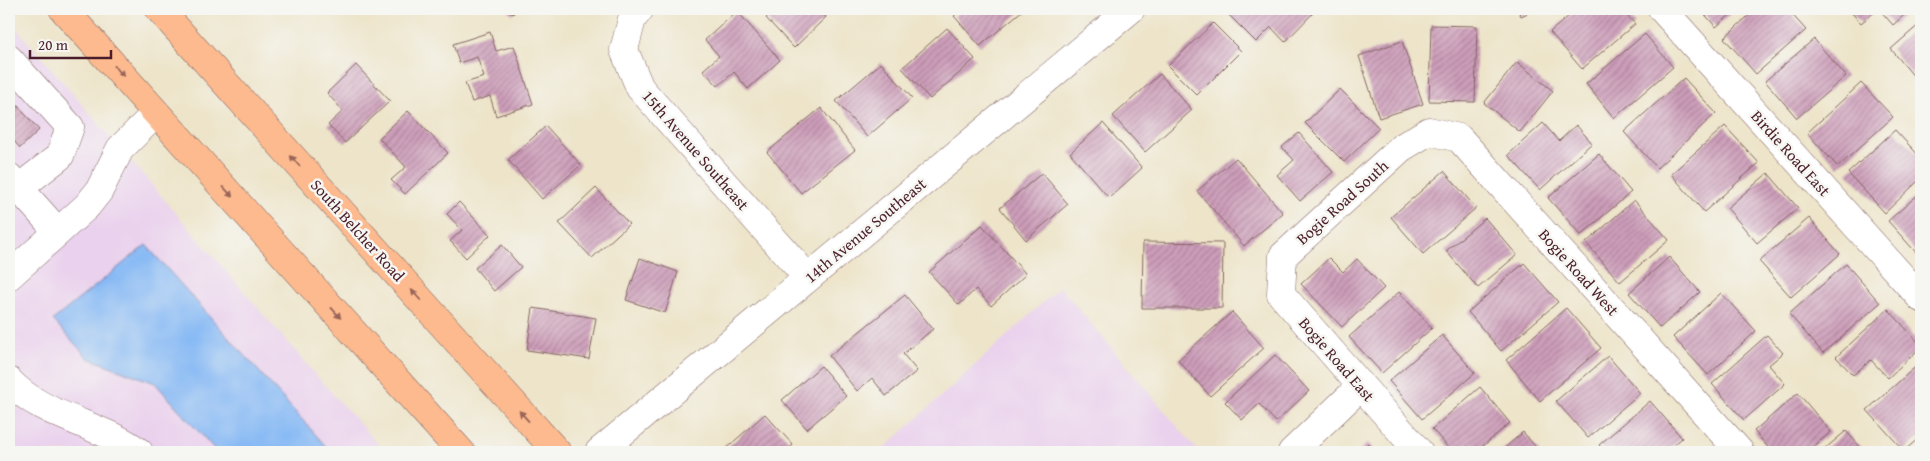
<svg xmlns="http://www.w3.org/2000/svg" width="1930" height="461" viewBox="0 0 1930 461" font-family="'Gentium Book Plus',serif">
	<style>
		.built { fill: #ead1ed }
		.water { fill: #87b9f4; stroke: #686c90 }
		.building { fill: url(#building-hatch) }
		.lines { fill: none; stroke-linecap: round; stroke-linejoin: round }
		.minor-casing { stroke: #836462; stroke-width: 29 }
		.major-casing { stroke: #836462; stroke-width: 29 }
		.minor { stroke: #fff; stroke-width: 28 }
		.major { stroke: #fcba8e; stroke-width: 28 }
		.oneway { fill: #9a6558 }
		.labels { text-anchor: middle; stroke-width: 5; stroke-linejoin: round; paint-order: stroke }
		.street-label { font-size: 16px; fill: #4a1f2b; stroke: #f6f6f2 }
	</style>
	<defs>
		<pattern id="building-hatch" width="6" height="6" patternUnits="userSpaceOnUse" patternTransform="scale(1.25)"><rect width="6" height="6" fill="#cd9eba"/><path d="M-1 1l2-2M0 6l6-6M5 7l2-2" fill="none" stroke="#a88097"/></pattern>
	</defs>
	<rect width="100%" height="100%" fill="#f6f6f2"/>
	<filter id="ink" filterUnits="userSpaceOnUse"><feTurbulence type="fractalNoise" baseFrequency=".02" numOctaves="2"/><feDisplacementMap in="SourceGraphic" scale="10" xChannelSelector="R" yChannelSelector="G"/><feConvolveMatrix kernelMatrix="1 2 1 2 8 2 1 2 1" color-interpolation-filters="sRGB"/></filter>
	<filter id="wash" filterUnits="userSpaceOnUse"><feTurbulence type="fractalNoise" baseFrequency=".0096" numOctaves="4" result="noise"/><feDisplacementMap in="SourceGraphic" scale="20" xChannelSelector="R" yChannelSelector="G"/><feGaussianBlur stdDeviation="1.12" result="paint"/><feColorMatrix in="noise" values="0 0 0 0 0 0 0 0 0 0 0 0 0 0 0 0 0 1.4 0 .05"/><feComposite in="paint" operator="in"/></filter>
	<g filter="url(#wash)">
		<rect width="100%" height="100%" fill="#ede4c9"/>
		<g class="built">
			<polygon points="9,20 320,380 385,452 331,452 146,245 54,320 88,358 155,383 217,452 9,452"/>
			<polygon points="1060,287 1199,452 880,452 935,402"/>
		</g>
		<polygon class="water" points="146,245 331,452 217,452 155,383 88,358 53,320"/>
		<g id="blocks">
			<g class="building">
				<polygon points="506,9 517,9 513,14"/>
				<polygon points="775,9 819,9 826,17 794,48 766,18"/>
				<polygon points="962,9 1024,9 980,46 954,16"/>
				<polygon points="1232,9 1310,9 1314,12 1285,42 1271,27 1256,42 1228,14"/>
				<polygon points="1517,9 1537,9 1521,16"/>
				<polygon points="1577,9 1621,9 1635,24 1582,69 1550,32"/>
				<polygon points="1700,9 1737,9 1716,27"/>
				<polygon points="1756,9 1787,9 1806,30 1756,74 1724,38"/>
				<polygon points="1848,9 1878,9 1861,23"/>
				<polygon points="1879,9 1911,9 1893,25"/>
				<polygon points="737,11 780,60 748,89 734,72 718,86 703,70 719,56 705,40"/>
				<polygon points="1213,23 1241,51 1197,95 1168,66"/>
				<polygon points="1921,23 1921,85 1891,49"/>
				<polygon points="1431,25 1477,26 1475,102 1429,101"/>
				<polygon points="947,28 975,59 930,99 902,68"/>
				<polygon points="490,32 496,51 514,46 533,104 496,116 490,96 472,102 465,83 484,77 477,57 459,63 453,44"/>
				<polygon points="1645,34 1673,67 1614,118 1586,84"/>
				<polygon points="1814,39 1846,76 1797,118 1765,81"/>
				<polygon points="1402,41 1423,104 1379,118 1359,56"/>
				<polygon points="1517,62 1553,91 1520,132 1484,103"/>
				<polygon points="881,63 912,98 867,137 836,101"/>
				<polygon points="356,65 390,101 345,143 328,125 343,111 327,93"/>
				<polygon points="1160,74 1192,110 1145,152 1113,116"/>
				<polygon points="1684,78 1716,113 1657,168 1624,132"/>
				<polygon points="1861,83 1893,117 1838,167 1807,133"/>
				<polygon points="1340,89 1379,128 1344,162 1305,123"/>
				<polygon points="9,96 39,130 20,148 9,135"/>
				<polygon points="821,108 855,150 801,193 767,152"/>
				<polygon points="408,111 448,153 405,194 391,180 406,167 379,138"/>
				<polygon points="1103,123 1142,168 1109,198 1070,153"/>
				<polygon points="1543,123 1559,141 1576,125 1592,143 1540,190 1508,155"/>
				<polygon points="546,126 581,165 542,199 508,160"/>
				<polygon points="1725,126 1759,163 1704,212 1671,174"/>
				<polygon points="1895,130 1921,158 1921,178 1885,213 1848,173"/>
				<polygon points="1299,133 1333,172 1300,201 1277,175 1294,160 1282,147"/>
				<polygon points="1599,154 1631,192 1581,235 1548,198"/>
				<polygon points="1236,158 1283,213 1244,246 1197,191"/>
				<polygon points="1444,171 1476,208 1423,254 1391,217"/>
				<polygon points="1042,173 1068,204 1026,240 1000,208"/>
				<polygon points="1768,173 1798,208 1757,243 1727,208"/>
				<polygon points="596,188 629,224 592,258 559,223"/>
				<polygon points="1921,192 1921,258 1888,221"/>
				<polygon points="1634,200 1669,240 1620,282 1586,243"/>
				<polygon points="459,202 490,235 466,258 450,241 462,230 447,214"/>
				<polygon points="1485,218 1517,255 1478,288 1446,251"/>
				<polygon points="1809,218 1840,254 1791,297 1759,261"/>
				<polygon points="982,225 1026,274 991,306 976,289 959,305 929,272"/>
				<polygon points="1143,242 1223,243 1222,308 1142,308"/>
				<polygon points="502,245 521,267 494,291 475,268"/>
				<polygon points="1669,257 1700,292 1660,328 1629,293"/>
				<polygon points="640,258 678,272 665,313 626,300"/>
				<polygon points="1329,258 1343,272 1357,259 1384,288 1342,327 1301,284"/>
				<polygon points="1524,263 1558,302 1501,351 1468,312"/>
				<polygon points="1846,264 1880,303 1823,353 1789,314"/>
				<polygon points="1399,292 1432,328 1382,373 1349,337"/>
				<polygon points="1721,293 1756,331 1708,375 1673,337"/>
				<polygon points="905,295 933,329 903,354 917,371 886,396 872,378 857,391 829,356"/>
				<polygon points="533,308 596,318 589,359 527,350"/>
				<polygon points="1566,308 1601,348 1540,401 1506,360"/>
				<polygon points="1888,309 1921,345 1921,347 1888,378 1871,360 1853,375 1836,357"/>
				<polygon points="1232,312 1264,348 1210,396 1178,360"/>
				<polygon points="1442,335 1475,373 1422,419 1389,381"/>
				<polygon points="1767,335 1783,353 1769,365 1785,384 1744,420 1712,384"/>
				<polygon points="1275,355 1309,391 1276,422 1259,404 1242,420 1225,402"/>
				<polygon points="1608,356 1640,393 1588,438 1556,401"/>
				<polygon points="1921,362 1921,436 1904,451 1867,410"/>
				<polygon points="821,366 846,396 807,429 782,400"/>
				<polygon points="1480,387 1510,423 1476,452 1452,452 1432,429"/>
				<polygon points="1798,393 1831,432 1807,452 1772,452 1754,431"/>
				<polygon points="1650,401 1682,438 1666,452 1605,452 1599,445"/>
				<polygon points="765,414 793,445 785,452 722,452"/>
				<polygon points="1846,431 1865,452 1821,452"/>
				<polygon points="1523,432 1540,452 1500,452"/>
				<polygon points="1368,443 1376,452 1358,452"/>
			</g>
		</g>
	</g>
	<g filter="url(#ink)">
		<use href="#blocks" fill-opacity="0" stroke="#836462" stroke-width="1"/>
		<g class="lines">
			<g class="minor-casing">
				<g id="minor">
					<polyline points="640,9 632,19 624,50 640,88 808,278"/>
					<polyline points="1662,9 1921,298"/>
					<polyline points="9,59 70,127 60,156 19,188"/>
					<polyline points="9,177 58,232"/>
					<polyline points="9,276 87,206 99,191 120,149 156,113"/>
					<path d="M9,381c33,36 92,43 130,71"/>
					<polyline points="599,452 1131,9"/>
					<polyline points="1292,452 1361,386"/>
					<polyline points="1419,452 1281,294 1283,256 1401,148 1429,131 1459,138 1740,452"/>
				</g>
			</g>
			<g class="major-casing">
				<g id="major">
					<polyline points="63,9 461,452"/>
					<polyline points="159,9 557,452"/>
				</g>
			</g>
			<use href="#minor" class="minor"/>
			<use href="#major" class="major"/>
		</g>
		<defs><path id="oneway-solid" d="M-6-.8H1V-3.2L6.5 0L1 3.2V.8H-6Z" transform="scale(1.25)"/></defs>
		<g class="oneway">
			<use href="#oneway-solid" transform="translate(119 71) rotate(48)"/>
			<use href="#oneway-solid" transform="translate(295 161) rotate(-132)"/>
			<use href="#oneway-solid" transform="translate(228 192) rotate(48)"/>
			<use href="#oneway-solid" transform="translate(416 295) rotate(-132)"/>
			<use href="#oneway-solid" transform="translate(336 313) rotate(48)"/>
			<use href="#oneway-solid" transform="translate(524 416) rotate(-132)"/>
		</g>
	</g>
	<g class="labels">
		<g class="street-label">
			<text transform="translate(696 150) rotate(49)" y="6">15th Avenue Southeast</text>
			<text transform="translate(1791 153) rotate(48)" y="6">Birdie Road East</text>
			<text transform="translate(1342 202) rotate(-42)" y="6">Bogie Road South</text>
			<text transform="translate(358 230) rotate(48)" y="6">South Belcher Road</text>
			<text transform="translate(865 230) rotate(-40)" y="6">14th Avenue Southeast</text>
			<text transform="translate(1579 272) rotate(48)" y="6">Bogie Road West</text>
			<text transform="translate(1337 359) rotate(49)" y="6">Bogie Road East</text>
		</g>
	</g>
	<rect width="1930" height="461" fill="none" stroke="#f6f6f2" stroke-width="30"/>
	<path d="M30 50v8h81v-8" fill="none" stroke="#4a1f2b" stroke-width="2.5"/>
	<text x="38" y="50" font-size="15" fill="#4a1f2b" stroke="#f6f6f2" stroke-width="4" paint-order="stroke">20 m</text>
</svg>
